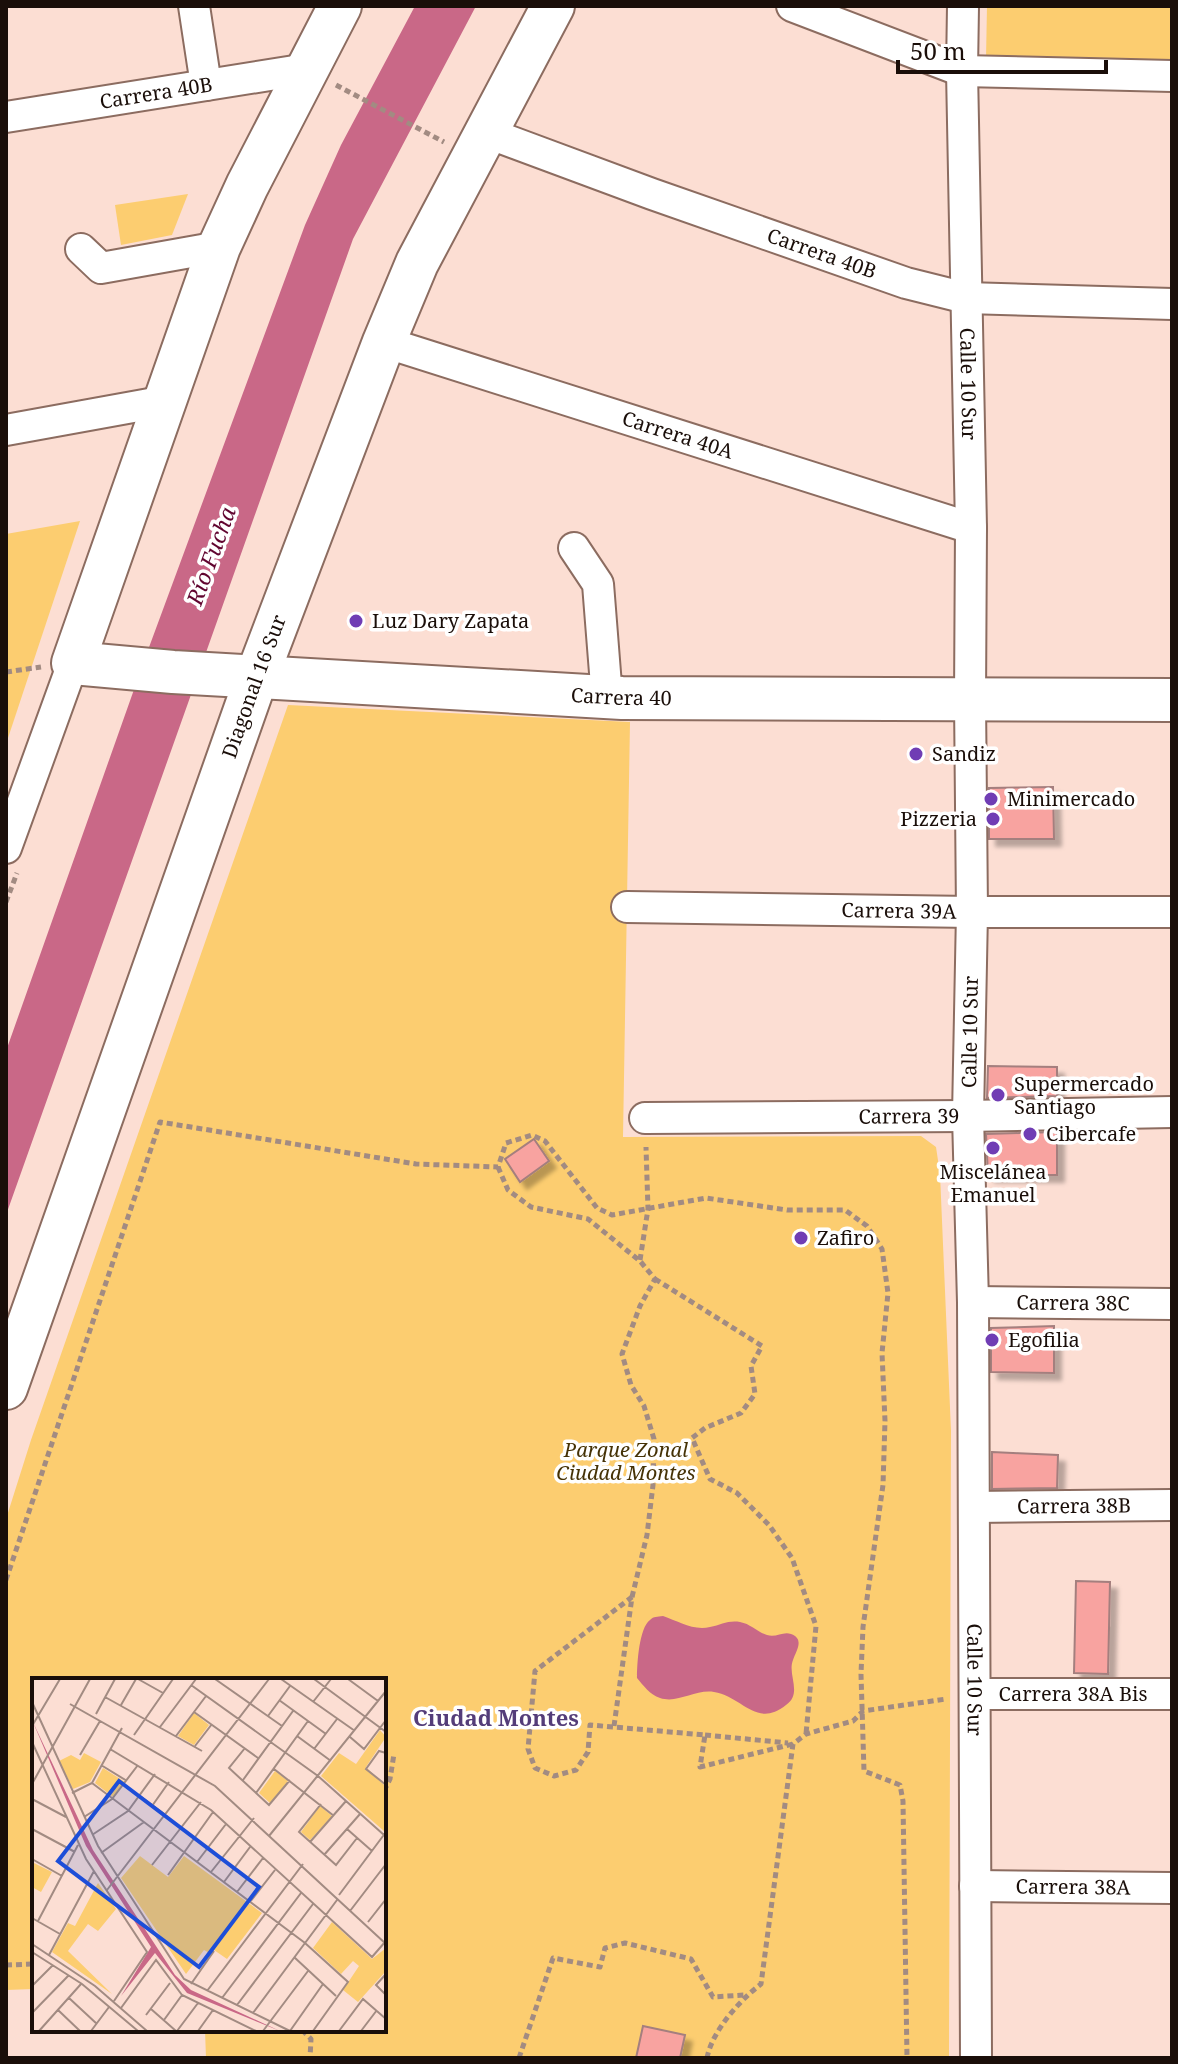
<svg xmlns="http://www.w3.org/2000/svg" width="1178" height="2064" viewBox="0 0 1178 2064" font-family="'Noto Serif',serif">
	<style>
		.green { fill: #fccd70 }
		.water { fill: #c96887 }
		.building { fill: #f8a3a0; stroke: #a47f7e; stroke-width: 2; filter: url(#shadow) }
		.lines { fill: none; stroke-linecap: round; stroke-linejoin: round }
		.street-casing { stroke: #8c6c60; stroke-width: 34 }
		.secondary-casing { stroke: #8c6c60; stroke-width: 46 }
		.path { stroke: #a28b82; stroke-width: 5; stroke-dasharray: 6 4; stroke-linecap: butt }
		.street { stroke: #fff; stroke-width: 30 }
		.secondary { stroke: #fff; stroke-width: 42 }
		.poi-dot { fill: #703db4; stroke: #fff; stroke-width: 3 }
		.labels { text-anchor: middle; stroke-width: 7; stroke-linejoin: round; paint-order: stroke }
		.street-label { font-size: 20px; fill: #1a0e09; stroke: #fff }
		.poi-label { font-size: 20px; fill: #1a0e09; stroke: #fff; text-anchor: start }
		.park-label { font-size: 20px; font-style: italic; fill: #453206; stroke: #fff }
		.water-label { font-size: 22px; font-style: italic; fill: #610530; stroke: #fff }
		.neighbourhood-label { font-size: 22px; font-weight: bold; fill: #543d79; stroke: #fff }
		.inset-road { fill: none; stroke: #a28b82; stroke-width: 2 }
		.view { fill: #1d4ed8; fill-opacity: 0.15; stroke: #1d4ed8; stroke-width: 4 }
		.inset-edge { fill: none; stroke: #1a0e09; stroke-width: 4 }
	</style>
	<defs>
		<filter id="shadow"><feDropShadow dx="7" dy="7" stdDeviation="2" flood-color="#0004"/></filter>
	</defs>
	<rect width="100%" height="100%" fill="#fcded3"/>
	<g class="green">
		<polygon points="987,6 1172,6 1172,63 986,59"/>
		<polygon points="188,194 172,235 121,245 115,205"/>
		<polygon points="80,521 6,744 6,534"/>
		<polygon points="288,705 630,722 623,1137 921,1136 936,1147 940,1174 951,1431 949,2058 206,2058 205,2030 384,2030 384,1680 34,1680 34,1989 6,1990 6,1519 31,1440"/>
	</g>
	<g class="water">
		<polygon points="415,6 476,6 353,239 6,1215 6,1051 148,650 305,225 341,145"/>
		<path d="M663,1616c15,5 30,15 47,11 11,-2 18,-7 30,-5 11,2 17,10 27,13 9,3 16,-4 24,-1 14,5 5,17 2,26 -6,15 10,33 -7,45 -30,24 -44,-9 -72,-13 -19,-3 -36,12 -54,6 -10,-3 -17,-13 -23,-20 0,-14 2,-50 13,-58 4,-4 7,-3 13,-4z"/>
	</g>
	<g class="building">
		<polygon points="1053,787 1054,839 989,839 989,788"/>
		<polygon points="988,1066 1057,1067 1057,1096 987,1098"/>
		<polygon points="1057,1132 1057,1175 988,1175 986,1134"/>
		<polygon points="534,1139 549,1161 520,1182 505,1159"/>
		<polygon points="1054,1326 1054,1373 991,1372 991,1328"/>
		<polygon points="992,1452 1058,1455 1057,1488 992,1489"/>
		<polygon points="1076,1581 1110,1582 1108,1674 1074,1673"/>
		<polygon points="643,2026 685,2035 680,2058 636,2058"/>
	</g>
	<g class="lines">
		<g class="street-casing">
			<g id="street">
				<polyline points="194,6 206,85"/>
				<polyline points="792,6 962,71 1172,76"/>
				<path id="s1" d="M963,6l-1,65 9,457 -1,171 2,213 -4,204 5,186 3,756"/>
				<path id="s2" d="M6,117l301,-48"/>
				<path id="s3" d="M485,132l167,62 254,89 60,15 206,6"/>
				<polyline points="81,249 101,268 219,247"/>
				<path id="s4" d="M384,342l587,186"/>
				<polyline points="6,430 166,401"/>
				<polyline points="574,548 598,584 607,698"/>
				<polyline points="6,848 73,663"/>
				<path id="s5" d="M627,907l345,5h200"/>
				<path id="s6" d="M645,1118l323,-2 204,-4"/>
				<path id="s7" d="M973,1302l199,2"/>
				<path id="s8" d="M974,1507l198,-2"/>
				<path id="s9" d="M975,1694h197"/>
				<path id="s10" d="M975,1886l197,2"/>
			</g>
		</g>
		<g class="secondary-casing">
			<g id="secondary">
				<path id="s11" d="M340,6l-93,180 -28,61 -146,416 100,9 449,26 550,2"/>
				<path id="s12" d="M6,1388l251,-712 127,-334 33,-79 136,-257"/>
			</g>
		</g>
		<g class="path">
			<polyline points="336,85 444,142"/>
			<polyline points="6,672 41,667"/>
			<polyline points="6,902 17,873"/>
			<polyline points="498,1167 508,1190 531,1207 588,1219 640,1261 655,1279 640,1306 622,1354 631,1385 644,1406 654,1439 653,1485 647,1535 632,1597"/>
			<polyline points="640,1260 648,1209 646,1147"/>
			<polyline points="655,1279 762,1346 751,1366 755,1394 741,1413 705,1428 692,1438 710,1479 737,1493 769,1525 792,1558 816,1626 806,1734"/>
			<polyline points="6,1580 160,1122 416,1164 498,1167 506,1143 532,1135 545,1141 597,1208 612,1215 706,1198 787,1210 845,1210 867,1226 882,1249 888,1293 882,1353 885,1421 883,1485 863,1627 861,1674 864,1771 900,1785 903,1801 907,2058"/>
			<polyline points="614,1726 632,1597 535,1671 528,1749 535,1768 554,1776 576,1770 588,1752 590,1725 705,1735 700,1767 793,1744"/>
			<polyline points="705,1735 788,1743"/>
			<polyline points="384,1791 390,1779 394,1754"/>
			<polyline points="6,1965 34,1964"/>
			<polyline points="302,2030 311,2039 310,2058"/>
			<polyline points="519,2058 553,1958 600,1967 605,1948 625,1943 691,1959 713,1997 745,1995"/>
			<path d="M707,2058c5,-27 33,-58 54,-74l32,-240 13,-10 47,-13 10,-10 83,-12"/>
		</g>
		<use href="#street" class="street"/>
		<use href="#secondary" class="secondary"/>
	</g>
	<g class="poi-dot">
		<circle cx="356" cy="621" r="8"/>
		<circle cx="916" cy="754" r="8"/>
		<circle cx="991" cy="799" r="8"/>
		<circle cx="993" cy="819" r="8"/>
		<circle cx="998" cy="1095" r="8"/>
		<circle cx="1030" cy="1134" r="8"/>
		<circle cx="993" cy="1148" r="8"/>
		<circle cx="801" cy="1238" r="8"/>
		<circle cx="992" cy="1340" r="8"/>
	</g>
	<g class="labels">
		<g class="street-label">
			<text dy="7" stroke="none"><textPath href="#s2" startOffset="152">Carrera 40B</textPath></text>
			<text dy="7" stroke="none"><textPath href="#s3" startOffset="358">Carrera 40B</textPath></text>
			<text dy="7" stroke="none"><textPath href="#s1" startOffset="378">Calle 10 Sur</textPath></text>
			<text dy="7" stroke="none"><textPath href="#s4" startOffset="308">Carrera 40A</textPath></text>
			<text dy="7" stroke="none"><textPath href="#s12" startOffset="744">Diagonal 16 Sur</textPath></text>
			<text dy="7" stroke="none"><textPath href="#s11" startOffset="1260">Carrera 40</textPath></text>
			<text dy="7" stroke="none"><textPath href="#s5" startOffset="272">Carrera 39A</textPath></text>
			<text transform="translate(970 1032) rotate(-89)" y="7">Calle 10 Sur</text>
			<text dy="7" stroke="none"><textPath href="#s6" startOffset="264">Carrera 39</textPath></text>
			<text dy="7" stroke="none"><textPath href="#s7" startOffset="100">Carrera 38C</textPath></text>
			<text dy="7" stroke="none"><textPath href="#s8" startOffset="100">Carrera 38B</textPath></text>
			<text dy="7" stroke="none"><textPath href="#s1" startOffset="1674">Calle 10 Sur</textPath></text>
			<text dy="7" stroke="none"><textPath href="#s9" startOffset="98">Carrera 38A Bis</textPath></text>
			<text dy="7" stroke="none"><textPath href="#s10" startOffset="98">Carrera 38A</textPath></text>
		</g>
		<g class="poi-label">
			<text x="372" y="628">Luz Dary Zapata</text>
			<text x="932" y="761">Sandiz</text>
			<text x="1007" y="806">Minimercado</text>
			<text x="977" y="826" text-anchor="end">Pizzeria</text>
			<text x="1014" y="1091">Supermercado<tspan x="1014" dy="23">Santiago</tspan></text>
			<text x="1046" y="1141">Cibercafe</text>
			<text x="993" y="1179" text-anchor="middle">Miscelánea<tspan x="993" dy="23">Emanuel</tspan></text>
			<text x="817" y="1245">Zafiro</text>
			<text x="1008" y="1347">Egofilia</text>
		</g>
		<g class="park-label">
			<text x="626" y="1457">Parque Zonal<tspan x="626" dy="23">Ciudad Montes</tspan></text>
		</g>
		<g class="water-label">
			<text transform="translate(211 556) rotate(-70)" y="8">Río Fucha</text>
		</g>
		<g class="neighbourhood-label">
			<text x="496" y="1726">Ciudad Montes</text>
		</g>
	</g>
	<g transform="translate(32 1678)">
		<rect width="354" height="354" fill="#fcded3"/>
		<path d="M162,35l15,12 -15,20 -16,-9zM348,52l6,7 -20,30 20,20 -2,44 -63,-55 18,-23 17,11zM52,75l17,9 -11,20 -17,7 -14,-28 12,-6 9,5zM71,90l22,14 -12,15 -18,-14zM243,93l13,10 -18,22 -11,-10zM288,128l12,10 -22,24 -9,-8zM108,178l28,21 16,-21 78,57 -35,46 -13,-9 -3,4 -7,-4 -18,24 -65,-96zM0,184l20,10 -11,20 -9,-5zM66,205l18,26 -18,22 -10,-7 -20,27 44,43 -60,-42 16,-29 7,3zM300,244l40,37 14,-11v23l-28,31 -15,-12 16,-24 -6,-5 -12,13 -28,-26z" fill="#fccd70"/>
		<path d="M0,42l61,130 82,125 16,15 89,41 -93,-38 -32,-40 -34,43 30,-49 -65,-101z" fill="#c96887"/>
		<path class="inset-road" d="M106,1l25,14M183,1l67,47M249,1l74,52M282,1l72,53M316,1l30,22M159,7l127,91 66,59M73,19l97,54M247,22l47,34M0,24l66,144 86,133 106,52M281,24l18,-23M38,26l145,82 171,158M89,27l15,-26M162,34l64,46M64,36l19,-35M236,38l22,-30M0,48l28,-47M128,49l36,-48M102,57l39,-56M144,58l30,-40M265,58l34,25M318,59l14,12 22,-29M0,64l54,117 61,93 -33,49M163,68l17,-22M213,70l-16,20 40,37 21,-25M78,71l101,61 161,147 13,-15M282,71l23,-30M354,75l-7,-2 -13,18 20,16M48,77l20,-34M69,87l26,16M242,91l60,47M211,102l50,-69M60,105l213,160 43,39 -35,49M0,106l58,-105M40,115l20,-10 30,-55M224,115l52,-72M108,118l27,20M0,121l34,18M289,126l-22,28 37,33 21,-27M120,128l17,-24M52,139l28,-18 26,-34M0,151l43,23M315,151l25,22M60,157l36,-24 27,-37M237,158l117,-145M278,164l36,-41M69,175l43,-31M292,177l36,-41M0,181l30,17M165,184l29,-38M120,187l49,-63M179,194l43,-54M136,197l45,-63M192,204l26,-35M75,212l162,-211M205,214l26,-34M307,217l47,-63M218,224l25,-32M318,233l36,-47M0,240l28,16M6,243l40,-76M336,244l18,-23M0,266l63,42 52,45M0,274l50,32 56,47M17,277l45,-84M262,279l42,39M354,296l-10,11 10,10M159,306l23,-33M0,308l21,-21M175,313l96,-127M37,320l28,26M190,320l79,-105M205,327l76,-101M89,330l35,-48 26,35 74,36M119,331l25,22M26,332l22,21M0,335l37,-38M221,335l84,-113M114,337l24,-32M132,342l18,-25M7,353l42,-47M59,353l18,-24M145,353l21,-28M166,353l15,-21M231,353l45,-60M258,353l33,-47M307,353l24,-32 23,20M329,353l16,-21"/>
		<path class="view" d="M87,103l140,106 -60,80 -141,-106z"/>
		<rect width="354" height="354" class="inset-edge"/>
	</g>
	<rect width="1178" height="2064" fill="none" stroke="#1a0e09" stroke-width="16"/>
	<path d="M898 60v12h208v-12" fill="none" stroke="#1a0e09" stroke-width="4"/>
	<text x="910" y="60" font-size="24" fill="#1a0e09" stroke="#ffffff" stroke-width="6" paint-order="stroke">50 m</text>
</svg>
